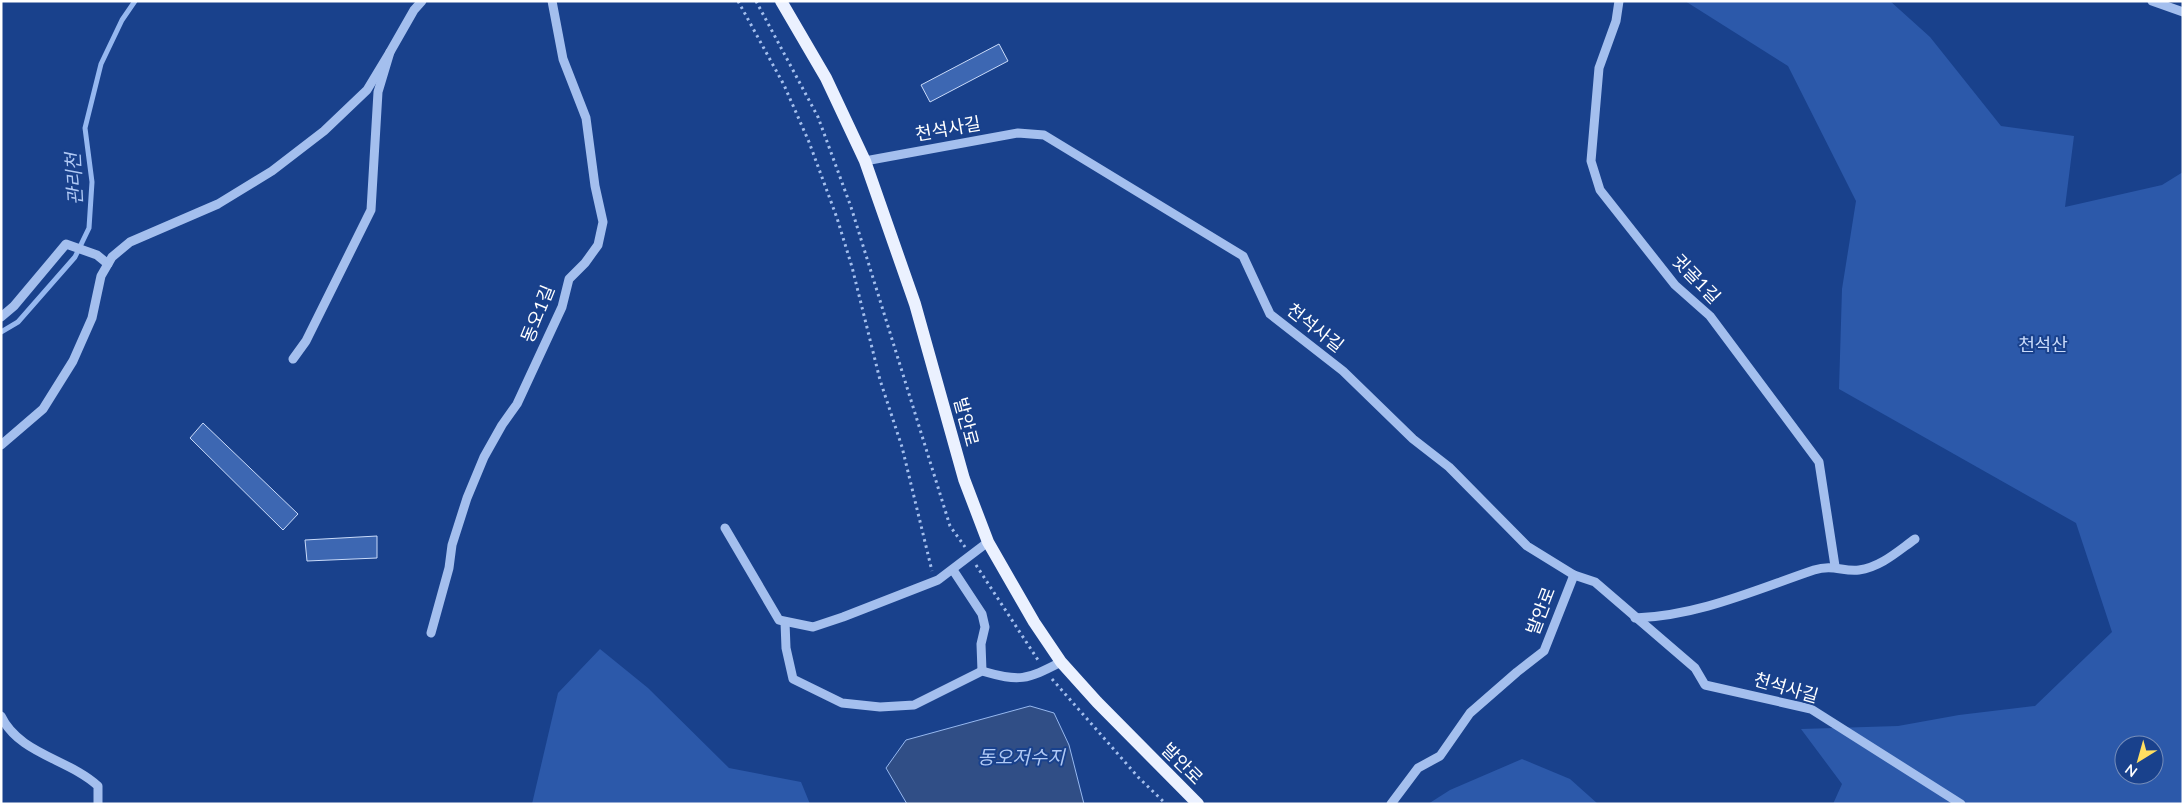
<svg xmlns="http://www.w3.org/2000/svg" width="2184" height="805" viewBox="0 0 2184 805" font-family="Lato,'Noto Sans KR',sans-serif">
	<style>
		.green { fill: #2c59aa; fill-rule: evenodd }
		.water { fill: #304e86; stroke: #96b8f0 }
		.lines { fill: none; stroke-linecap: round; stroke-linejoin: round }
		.stream { stroke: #96b8f0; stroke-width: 5 }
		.building { fill: #3d67b2; stroke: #cadbfa }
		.path { stroke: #a4bfee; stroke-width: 3; stroke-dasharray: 2.5 4; stroke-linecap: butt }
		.minor { stroke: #a4bfee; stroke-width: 9 }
		.major { stroke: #ebf1ff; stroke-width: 12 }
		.labels { text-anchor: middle; stroke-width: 4; stroke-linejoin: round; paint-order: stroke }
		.street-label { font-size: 18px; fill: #fff; stroke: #19418c }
		.park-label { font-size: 18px; fill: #cadbfa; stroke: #19418c }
		.water-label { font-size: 19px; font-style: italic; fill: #b0c9f5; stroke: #19418c }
	</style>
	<rect width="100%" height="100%" fill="#19418c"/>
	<g class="green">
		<path d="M1685,1h205l40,36 71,89 73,10 -9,71 97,-22 21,-13v632h-350l9,-20 -41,-55 97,-3 61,-11 76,-9 77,-74 -36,-109 -237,-134 3,-100 14,-88 -68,-135zM2124,745h30v30h-30z"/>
		<polygon points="600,649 648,688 729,768 801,782 810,804 532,804 558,693"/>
		<polygon points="1522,759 1570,779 1598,804 1428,804 1450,790"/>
	</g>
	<polygon class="water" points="1030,706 1054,713 1069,745 1084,804 907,804 886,768 906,740"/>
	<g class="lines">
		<polyline class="stream" points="1,332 18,322 75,257 89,228 92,182 85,128 101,64 122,20 135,1"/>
	</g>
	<g class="building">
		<polygon points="999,44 1008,61 930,102 921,85"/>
		<polygon points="203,423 298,514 283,530 190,438"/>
		<polygon points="377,536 377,558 307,561 305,540"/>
	</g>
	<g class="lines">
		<g class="path">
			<polyline points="738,1 784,85 809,142 837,218 852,267 880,380 902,447 932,571"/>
			<polyline points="756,1 818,117 851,207 950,526 965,547"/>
			<polyline points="976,565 1038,660"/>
			<polyline points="1052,679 1139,778 1166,804"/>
		</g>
		<g class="minor">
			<polyline points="1619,1 1616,21 1599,68 1591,161 1600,190 1675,285 1710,316 1819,462 1835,566"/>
			<polyline points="2152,1 2183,12"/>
			<polyline points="865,161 1018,133 1044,135 1243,256 1270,314 1343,371 1413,439 1449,467 1527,546 1574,575 1595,582 1695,668 1705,685 1811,709 1961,804"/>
			<polyline points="1,317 14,306 66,244 97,255 108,264"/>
			<polyline points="293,359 306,341 371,210 378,92 390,52 414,10 422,1"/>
			<polyline points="1,445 43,409 73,361 92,318 101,276 112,257 130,242 218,204 272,171 324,131 367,90 390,52"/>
			<polyline points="725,528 779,620 813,627 843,617 938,580 988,542"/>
			<polyline points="953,570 982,614 985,627 981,644 982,671"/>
			<path d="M1635,618c63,-2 120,-28 179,-48 19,-6 29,2 45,0 22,-3 39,-19 56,-31"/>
			<path d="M785,622l1,26 7,31 49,24 38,4 34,-2 68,-34c38,11 44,9 79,-9"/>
			<polyline points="431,633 449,568 452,545 467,498 484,457 502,425 517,404 562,307 569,279 585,263 598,245 603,222 595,186 586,118 563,59 552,1"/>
			<path d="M1,716c18,38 68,43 97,70v18"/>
			<polyline points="1391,804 1418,768 1440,756 1470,713 1517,672 1544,651 1574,575"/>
		</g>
		<polyline class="major" points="781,1 826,78 865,161 915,304 964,479 988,542 1034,622 1061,662 1097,702 1198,804"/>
	</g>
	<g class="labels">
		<g class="street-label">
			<text transform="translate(948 129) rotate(-10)" y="6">천석사길</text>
			<text transform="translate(1696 279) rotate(46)" y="6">귓골1길</text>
			<text transform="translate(538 314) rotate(-68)" y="6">동오1길</text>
			<text transform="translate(1315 328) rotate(38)" y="6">천석사길</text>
			<text transform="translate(966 422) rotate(75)" y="6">발안로</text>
			<text transform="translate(1541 611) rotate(-69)" y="6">발안로</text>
			<text transform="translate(1786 688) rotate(16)" y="6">천석사길</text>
			<text transform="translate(1182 764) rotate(45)" y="6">발안로</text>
		</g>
		<g class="park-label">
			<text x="2043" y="351">천석산</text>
		</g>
		<g class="water-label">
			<text transform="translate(74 179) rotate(-93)" y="7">관리천</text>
			<text x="1021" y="764">동오저수지</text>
		</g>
	</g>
	<rect width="2184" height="805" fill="none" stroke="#ffffff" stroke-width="5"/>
	<g transform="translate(2139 760) rotate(217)"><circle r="24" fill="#19418c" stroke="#758dba"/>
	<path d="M0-4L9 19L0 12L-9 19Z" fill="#ffdf61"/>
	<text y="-8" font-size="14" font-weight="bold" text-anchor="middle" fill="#ffffff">N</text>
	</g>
</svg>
